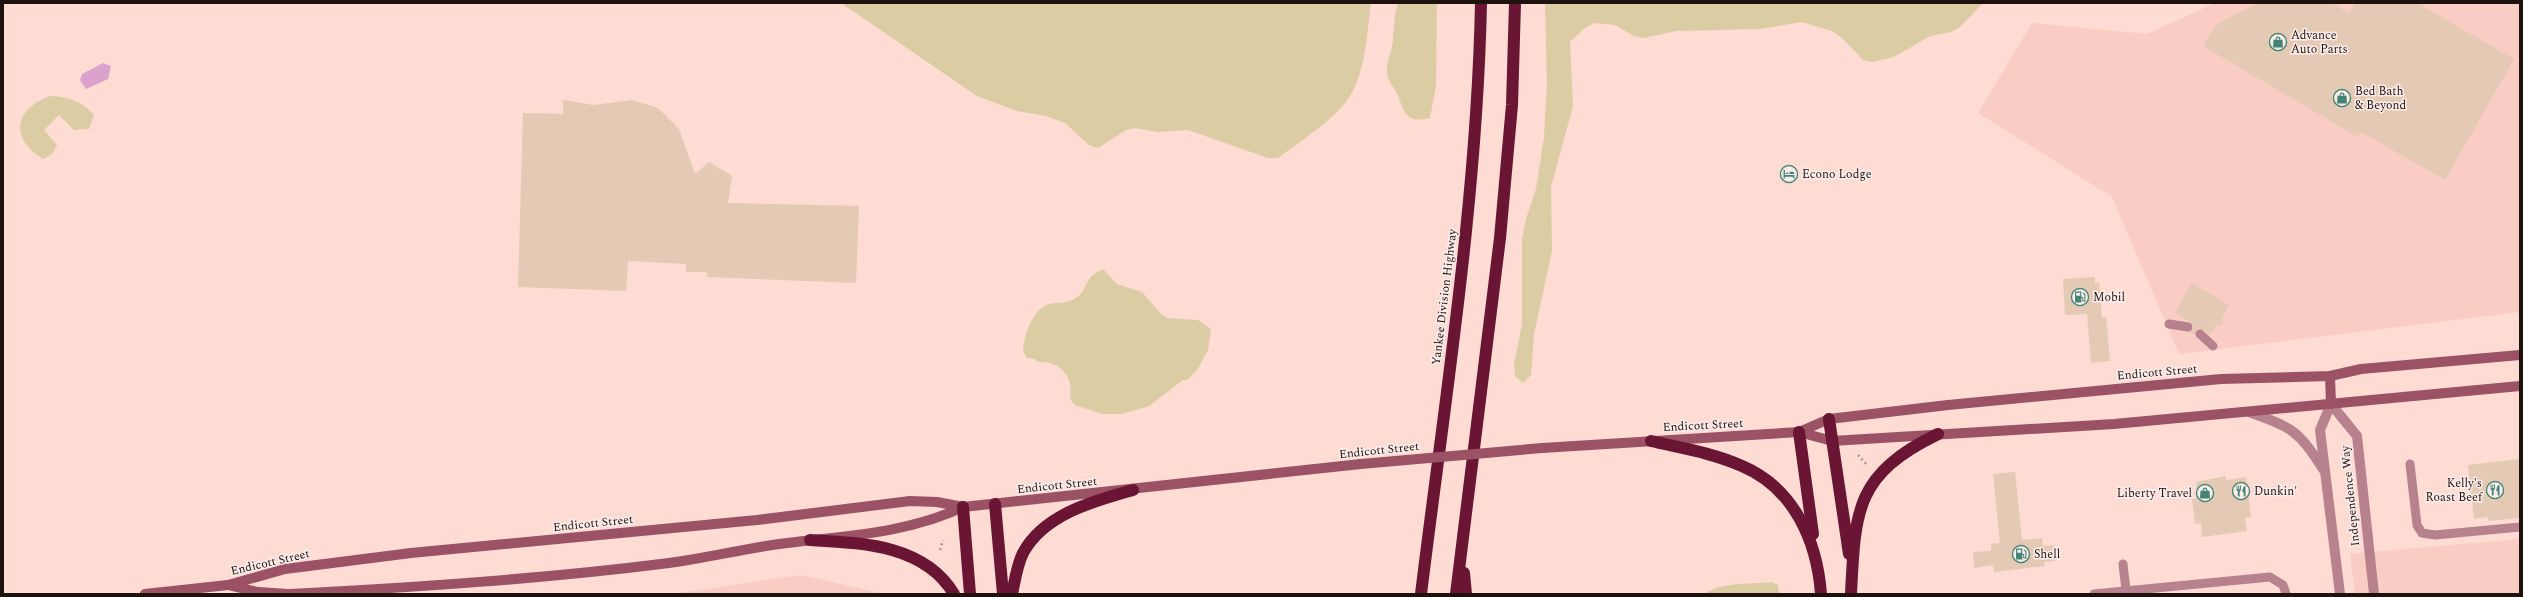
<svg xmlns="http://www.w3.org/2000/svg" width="2523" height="597" viewBox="0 0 2523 597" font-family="Spectral,serif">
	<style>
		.built { fill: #f9cdc3 }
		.green { fill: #dbcca3 }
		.water { fill: #dba2cd }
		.building { fill: #e4c9b4 }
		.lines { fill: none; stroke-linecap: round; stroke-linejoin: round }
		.path { stroke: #af948e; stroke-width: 2.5; stroke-dasharray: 2 3; stroke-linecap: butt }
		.service { stroke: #b7828e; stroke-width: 9 }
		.minor { stroke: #b7828e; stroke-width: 10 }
		.secondary { stroke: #9c5265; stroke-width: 10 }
		.motorway { stroke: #691533; stroke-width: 12 }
		.secondary-bridge { stroke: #9c5265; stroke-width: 10 }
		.labels { text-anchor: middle; stroke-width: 3; stroke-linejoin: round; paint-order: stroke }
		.poi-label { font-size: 12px; fill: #1e120f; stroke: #fcedea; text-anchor: start }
		.street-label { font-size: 12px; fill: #1e120f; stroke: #fcedea }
	</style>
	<rect width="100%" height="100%" fill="#fedbd3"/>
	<g class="built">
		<polygon points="2215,3 2520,3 2520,312 2179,354 2112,197 1978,113 2032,23 2147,34"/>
		<polygon points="2520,539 2520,594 2355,594 2350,554"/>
		<polygon points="801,575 884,594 672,594"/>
	</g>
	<g class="green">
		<path d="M841,3h530c-4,30 -5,66 -21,93 -14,23 -50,45 -72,62h-10l-80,-28 -31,2 -22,-4 -9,2 -28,18 -9,-3 -24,-22 -19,-7 -29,-5 -40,-15z"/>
		<path d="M1398,3h39l-1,83 -6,32c-28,7 -25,-10 -35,-28 -3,-6 -7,-9 -8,-17 -1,-10 5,-22 6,-33 1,-14 1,-24 5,-37z"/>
		<polygon points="1545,3 1983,3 1960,27 1951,32 1930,36 1894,57 1873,62 1863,60 1841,37 1832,31 1802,22 1760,29 1676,31 1644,38 1634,36 1615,25 1594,23 1585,28 1570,42 1573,106 1551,187 1552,251 1534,334 1531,375 1523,383 1515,376 1514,365 1522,324 1522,239 1526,219 1536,189 1544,137 1547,84"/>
		<path d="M50,96c20,1 31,5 44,19l-5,14 -15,1 -15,-15 -15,15 13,15 -5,9 -9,5c-33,-21 -30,-49 7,-63z"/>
		<path d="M1103,269l14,15 25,8 20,23 6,3 30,2 13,9 -3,21 -11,20 -10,10h-4l-34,26 -27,8h-20l-27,-9 -5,-6c5,-21 -10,-39 -32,-37l-3,-3 -8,-1 -4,-7c1,-14 9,-42 26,-47 10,-2 17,0 27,-6 8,-5 9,-13 14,-20 3,-4 9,-7 13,-9z"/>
		<path d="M1772,582l6,3 1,9h-75c21,-13 44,-9 68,-12z"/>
	</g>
	<polygon class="water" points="103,63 111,66 108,79 86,89 80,80 82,74"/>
	<g class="building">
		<polygon points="2258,3 2331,3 2349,13 2355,3 2417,3 2514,59 2445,180 2361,132 2358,137 2203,46 2216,25"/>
		<polygon points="563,100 593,105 633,100 658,108 679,129 695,174 709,162 732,176 728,203 859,206 856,283 707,277 707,272 686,272 686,264 628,261 626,291 518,287 523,113 563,114"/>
		<polygon points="2095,277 2095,283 2099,283 2102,318 2106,317 2110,361 2091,363 2087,314 2065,315 2063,279"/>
		<polygon points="2192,283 2229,305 2222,317 2223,325 2217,325 2211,334 2199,328 2194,335 2190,333 2194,328 2192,323 2175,313"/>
		<polygon points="2520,459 2520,518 2488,521 2488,517 2474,519 2468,465"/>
		<polygon points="2015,472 2022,540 2042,538 2043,546 2054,545 2055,561 2044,562 2045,566 1994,572 1993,565 1974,568 1973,552 1991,551 1991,544 2000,543 1993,474"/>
		<polygon points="2226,476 2226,480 2246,477 2251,517 2245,518 2247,531 2202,537 2201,523 2195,524 2192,499 2198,498 2196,482"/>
	</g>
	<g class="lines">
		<g class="path">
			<polyline points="1858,455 1868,466"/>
			<polyline points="940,550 943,540"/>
		</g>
		<g class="service">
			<polyline points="2169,324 2188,327"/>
			<polyline points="2200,334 2213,346"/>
			<polyline points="2410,464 2417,525 2422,533 2435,535 2520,527"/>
			<polyline points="2123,564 2126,590"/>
			<polyline points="2094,594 2270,577 2283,585 2286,594"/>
		</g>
		<g class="minor">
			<path d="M2249,412c44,16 49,18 74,57"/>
			<polyline points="2340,594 2320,430 2331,404 2357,436 2374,594"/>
		</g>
		<g class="secondary">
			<polyline points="2330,376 2331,404"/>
			<polyline points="1799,432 1829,419 1948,405 2221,379 2330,376 2361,369 2520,355"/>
			<polyline points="1542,448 1799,432 1832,441 2114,424 2520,386"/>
			<polyline points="228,585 258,592 288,594"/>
			<polyline points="145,594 228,585 285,569 411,553 757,520 910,501 937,502 963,507 1361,464"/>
			<path d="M290,594c127,-7 253,-15 379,-31 32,-4 65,-12 97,-17 66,-10 136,-10 197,-39"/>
		</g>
		<g class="motorway">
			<polyline points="1829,419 1849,554"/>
			<polyline points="1799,432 1813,534"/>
			<path d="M1651,441c30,7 62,12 91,25 52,22 75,75 79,128"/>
			<polyline points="995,504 1003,594"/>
			<polyline points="963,507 970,594"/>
			<path d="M810,540c51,3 114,4 144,54"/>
			<polyline points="1464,573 1466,594"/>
			<path d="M1012,594c3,-14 5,-29 11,-41 21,-39 71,-52 110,-63"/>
			<path d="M1421,594c24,-196 56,-393 60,-591"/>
			<polyline points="1456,594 1500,238 1512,105 1515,3"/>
			<path d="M1851,594c4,-85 5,-120 87,-160"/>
		</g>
		<polyline class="secondary-bridge" points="1361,464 1542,448"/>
	</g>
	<defs>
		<g id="shop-ring" transform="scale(0.9)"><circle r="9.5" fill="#fcedea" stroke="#438475" stroke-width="1.5"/><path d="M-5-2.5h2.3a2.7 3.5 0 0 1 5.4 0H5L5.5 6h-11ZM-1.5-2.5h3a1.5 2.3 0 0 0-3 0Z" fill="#438475"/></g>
		<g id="hotel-ring" transform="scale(0.9)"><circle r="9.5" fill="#fcedea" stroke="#438475" stroke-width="1.5"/><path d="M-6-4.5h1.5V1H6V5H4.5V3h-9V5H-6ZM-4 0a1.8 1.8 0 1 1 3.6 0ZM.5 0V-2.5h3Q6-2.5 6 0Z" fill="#438475"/></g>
		<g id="fuel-ring" transform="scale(0.9)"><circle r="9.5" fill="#fcedea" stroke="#438475" stroke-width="1.5"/><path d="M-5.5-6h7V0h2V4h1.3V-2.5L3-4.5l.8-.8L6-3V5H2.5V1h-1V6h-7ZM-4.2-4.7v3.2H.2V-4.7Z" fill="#438475"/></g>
		<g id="restaurant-ring" transform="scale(0.9)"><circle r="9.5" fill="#fcedea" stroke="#438475" stroke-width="1.5"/><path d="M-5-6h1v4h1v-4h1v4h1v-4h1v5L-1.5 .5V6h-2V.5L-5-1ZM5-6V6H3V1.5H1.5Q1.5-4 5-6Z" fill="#438475"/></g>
	</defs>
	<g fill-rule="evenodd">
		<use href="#shop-ring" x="2278" y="42"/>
		<use href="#shop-ring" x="2342" y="98"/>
		<use href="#hotel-ring" x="1789" y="174"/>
		<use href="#fuel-ring" x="2080" y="297"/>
		<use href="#restaurant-ring" x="2495" y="490"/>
		<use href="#restaurant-ring" x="2241" y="491"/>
		<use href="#shop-ring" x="2205" y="493"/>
		<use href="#fuel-ring" x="2021" y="554"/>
	</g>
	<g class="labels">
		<g class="poi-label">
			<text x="2291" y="39">Advance<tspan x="2291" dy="14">Auto Parts</tspan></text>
			<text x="2355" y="95">Bed Bath<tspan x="2355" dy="14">&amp; Beyond</tspan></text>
			<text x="1802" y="178">Econo Lodge</text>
			<text x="2093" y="301">Mobil</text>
			<text x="2482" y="487" text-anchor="end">Kelly's<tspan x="2482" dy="14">Roast Beef</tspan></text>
			<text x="2254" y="495">Dunkin'</text>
			<text x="2192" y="497" text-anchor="end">Liberty Travel</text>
			<text x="2034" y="558">Shell</text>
		</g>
		<g class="street-label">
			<text transform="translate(1444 297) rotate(-83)" y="4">Yankee Division Highway</text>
			<text transform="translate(2157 372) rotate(-5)" y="4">Endicott Street</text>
			<text transform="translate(1703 425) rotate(-3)" y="4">Endicott Street</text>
			<text transform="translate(1379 450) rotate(-6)" y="4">Endicott Street</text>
			<text transform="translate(1057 485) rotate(-6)" y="4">Endicott Street</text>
			<text transform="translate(2350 496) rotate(-96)" y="4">Independence Way</text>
			<text transform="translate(593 523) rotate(-6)" y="4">Endicott Street</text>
			<text transform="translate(270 562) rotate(-13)" y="4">Endicott Street</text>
		</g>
	</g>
	<rect width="2523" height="597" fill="none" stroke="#1e120f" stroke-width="8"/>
</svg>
